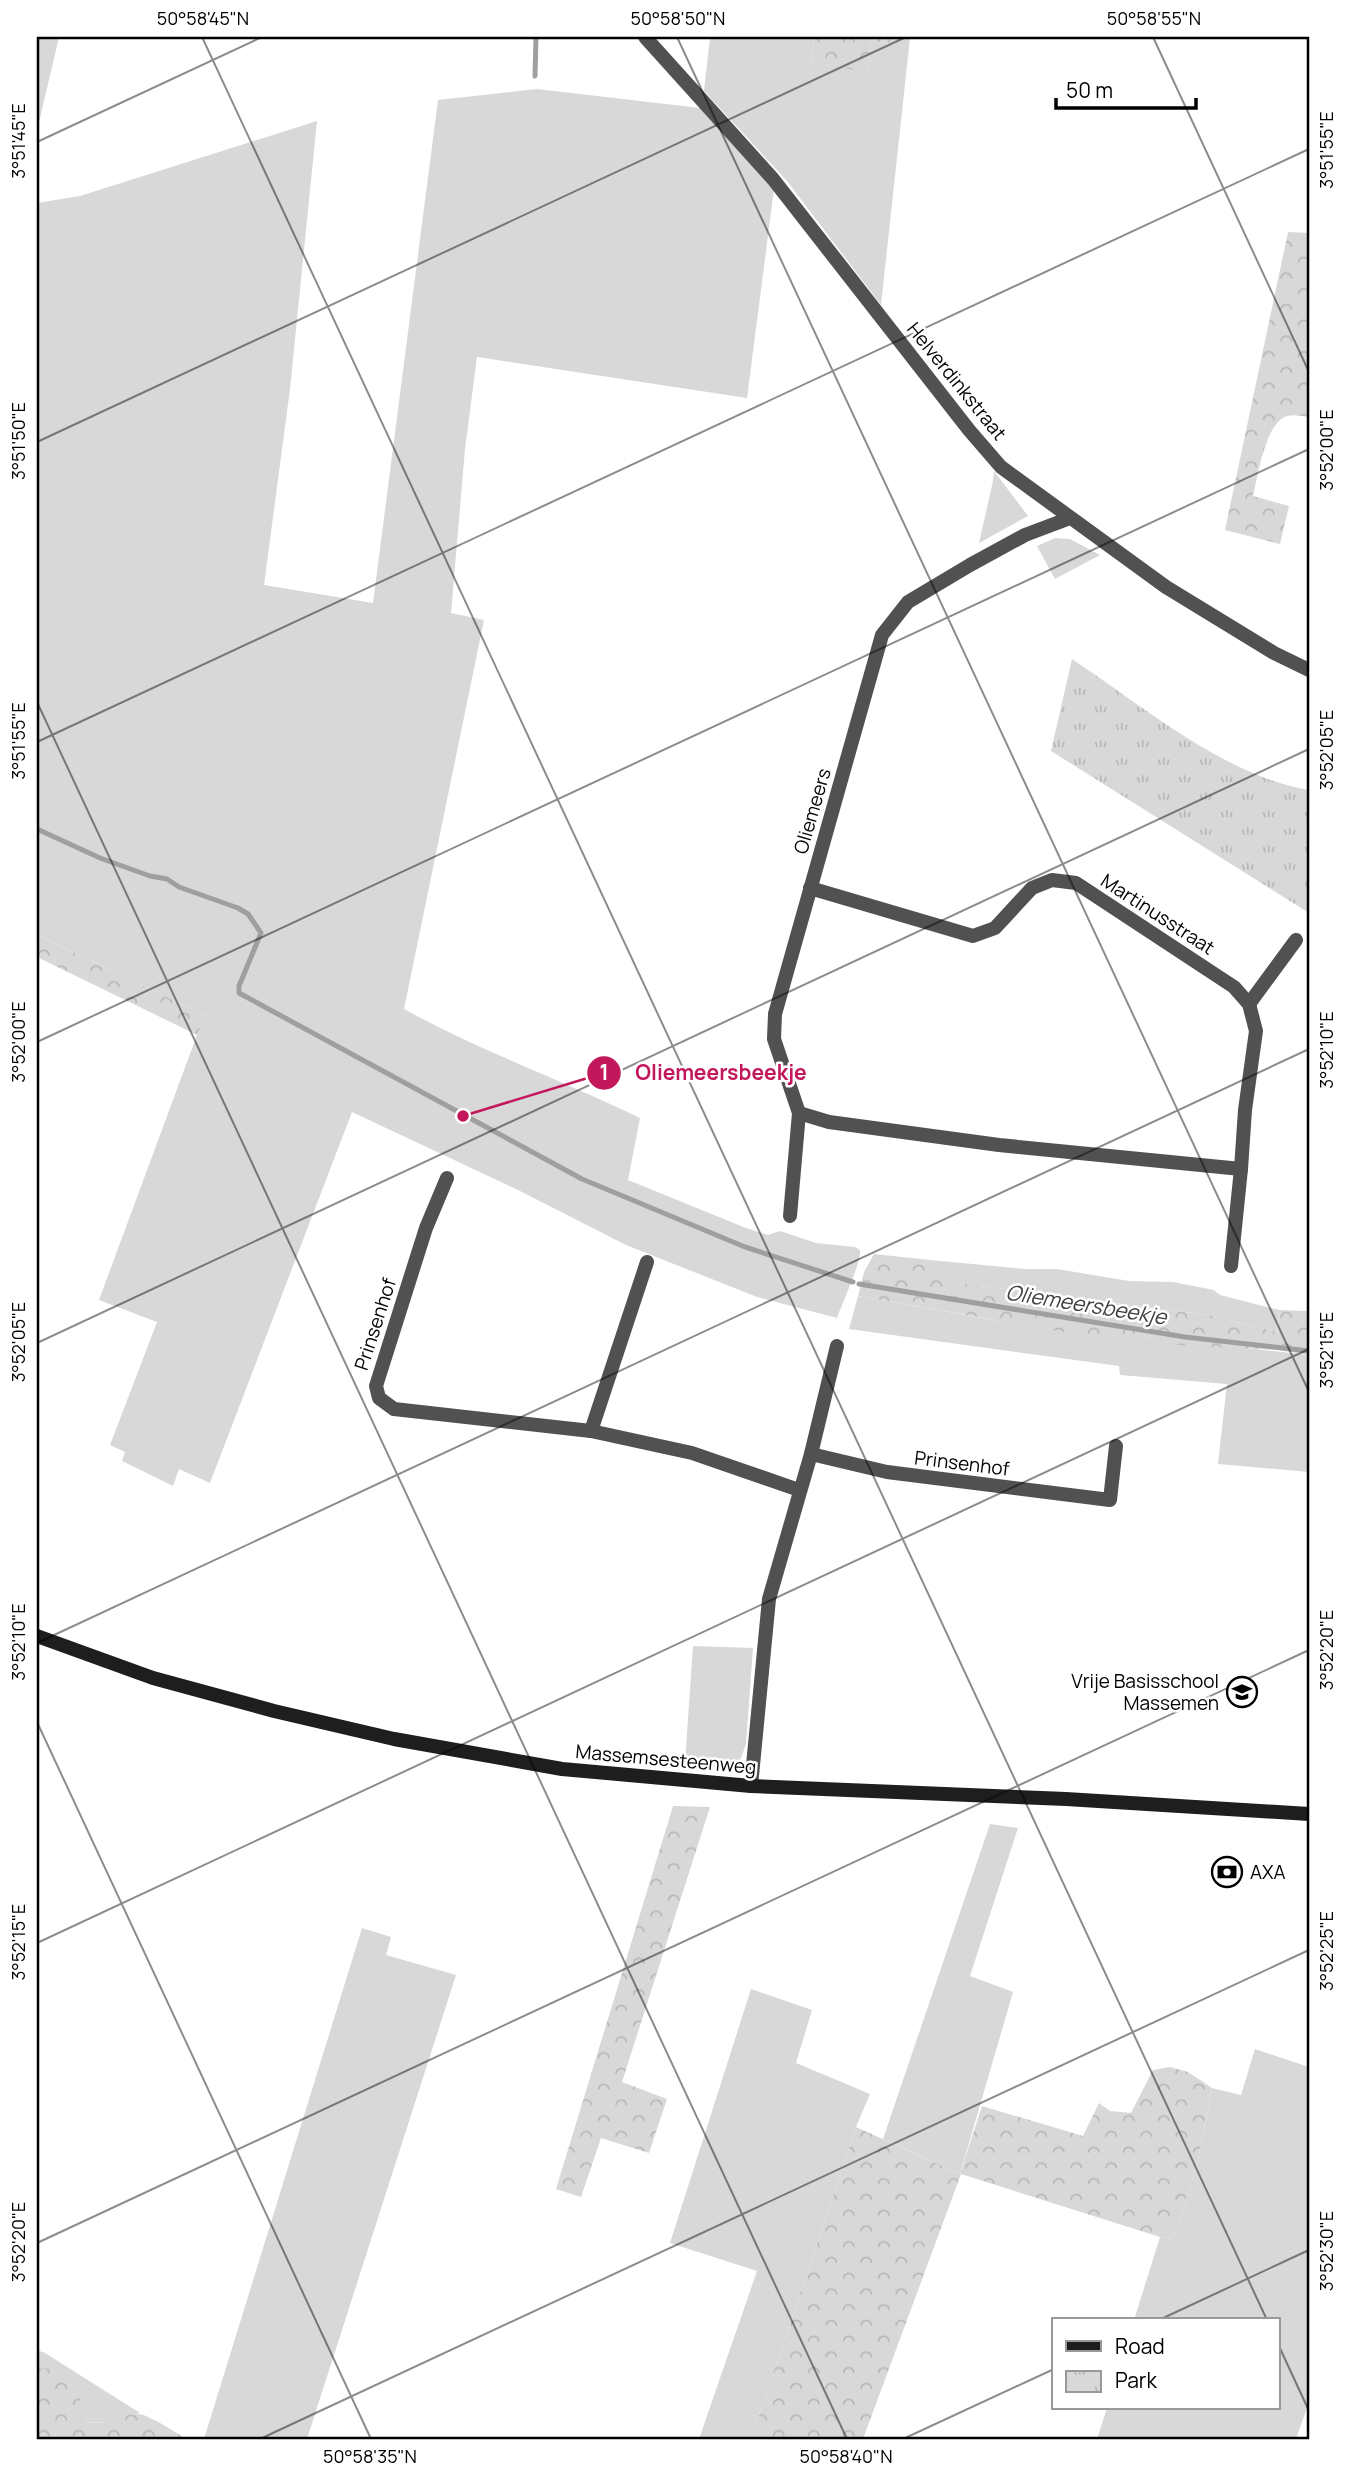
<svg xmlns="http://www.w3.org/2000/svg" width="1346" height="2476" viewBox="0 0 1346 2476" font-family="Manrope,sans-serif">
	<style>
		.green { fill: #d8d8d8 }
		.forest { fill: url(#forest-crowns) }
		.park { fill: url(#park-tufts) }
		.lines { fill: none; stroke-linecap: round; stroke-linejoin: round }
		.stream { stroke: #9f9f9f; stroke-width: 5 }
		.minor { stroke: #515151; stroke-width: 14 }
		.secondary { stroke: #1e1e1e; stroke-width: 14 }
		.ticks { fill: none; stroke: #000; stroke-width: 2; stroke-opacity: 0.45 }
		.labels { text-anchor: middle; stroke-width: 5; stroke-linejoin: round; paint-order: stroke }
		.street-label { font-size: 19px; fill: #000; stroke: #fff }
		.poi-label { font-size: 19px; fill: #000; stroke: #fff; text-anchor: end }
		.water-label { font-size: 21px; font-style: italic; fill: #404040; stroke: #fff }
		.leader { fill: none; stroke: #c2185b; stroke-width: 2.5 }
		.callout-dot { fill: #c2185b; stroke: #fff; stroke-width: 2.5 }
		.mark-label { font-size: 21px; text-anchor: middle; font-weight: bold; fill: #fff }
		.callout-label { font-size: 21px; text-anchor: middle; font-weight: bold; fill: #c2185b; stroke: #fff; stroke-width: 5; stroke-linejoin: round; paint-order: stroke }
		.neatline { fill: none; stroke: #000; stroke-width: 2.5 }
		.ticks-label { font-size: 18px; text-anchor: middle; fill: #000 }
	</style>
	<defs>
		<pattern id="forest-crowns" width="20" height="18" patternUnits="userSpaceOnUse" patternTransform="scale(1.75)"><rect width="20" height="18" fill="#d8d8d8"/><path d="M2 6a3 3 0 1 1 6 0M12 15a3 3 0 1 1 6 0" fill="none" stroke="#b8b8b8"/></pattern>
		<pattern id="park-tufts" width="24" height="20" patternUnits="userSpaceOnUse" patternTransform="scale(1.75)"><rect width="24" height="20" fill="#d8d8d8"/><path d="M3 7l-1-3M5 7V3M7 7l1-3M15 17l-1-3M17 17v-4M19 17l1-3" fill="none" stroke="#b8b8b8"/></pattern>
	</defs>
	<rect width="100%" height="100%" fill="#fff"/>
	<g class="green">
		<polygon points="37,37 59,37 37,131"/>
		<polygon points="710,37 814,37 811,63 867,71 871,41 909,47 881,305 787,181 704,91"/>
		<path d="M537,89l163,19 74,81 -27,209 -270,-41 -12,92 -14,164 33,7 -80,389c76,42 158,71 236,109l-12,62 118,48 22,7 12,-4 36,12 39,4 5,3c2,10 -18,54 -23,68l-80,-21 -131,-52 -108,-55 -166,-78 -142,371 -31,-14 -6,17 -51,-25 3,-9 -15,-7 47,-123 -58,-22 98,-265 10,-19 -170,-81v-732l43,-7 237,-75 -27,268 -26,196 109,18 65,-503z"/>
		<polygon points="994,471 1028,516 979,543 993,481"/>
		<polygon points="1055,538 1070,539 1100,555 1055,579 1037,546"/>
		<polygon points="930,1260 1025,1269 1057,1269 1129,1281 1173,1282 1214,1290 1220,1295 1279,1310 1277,1332 1209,1315 956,1283"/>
		<polygon points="858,1296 994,1320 1309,1355 1309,1472 1218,1464 1227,1384 1120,1375 1119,1366 849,1329"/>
		<polygon points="693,1646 753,1648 746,1744 739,1763 728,1769 685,1763"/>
		<polygon points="990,1824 1018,1828 970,1976 1013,1992 960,2174 883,2139"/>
		<polygon points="362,1928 391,1937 386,1955 456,1975 307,2439 204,2439"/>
		<polygon points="751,1989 812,2010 796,2063 870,2094 856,2127 751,2439 699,2439 757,2271 670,2243"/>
		<polygon points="1255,2049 1309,2067 1309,2402 1296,2439 1097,2439 1107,2408 1278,2408 1278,2320 1134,2320 1160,2237 1173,2239 1197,2165 1212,2088 1241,2095"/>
		<path d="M37,2350l8,3 95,60c-16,3 -38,12 -53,9l-7,-17 -38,-37h-5z"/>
	</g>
	<g class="forest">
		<polygon points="814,37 910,37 909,47 871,41 867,72 811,63"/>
		<path d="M1288,232l21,1v184c-6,-1 -16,-3 -22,-1 -22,7 -29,60 -34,80l36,10 -9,38 -55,-14z"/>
		<polygon points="37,935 207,1016 197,1035 37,957"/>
		<polygon points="874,1254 930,1260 957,1283 1209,1315 1277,1332 1277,1335 1279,1310 1309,1311 1309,1355 1277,1350 1121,1342 858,1296 864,1272"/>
		<polygon points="673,1806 710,1807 622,2082 667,2099 649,2153 601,2138 581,2197 556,2189"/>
		<polygon points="1170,2067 1188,2072 1212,2088 1197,2165 1173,2239 1160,2237 961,2174 863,2439 751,2439 856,2127 960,2174 982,2106 1083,2136 1099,2103 1110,2111 1131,2113 1153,2070"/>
		<path d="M37,2368c43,1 38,23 50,54 17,4 32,-8 50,-8 10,-1 39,19 50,25h-150z"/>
	</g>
	<path class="park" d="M1072,659c69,46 155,118 237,131v123l-258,-162z"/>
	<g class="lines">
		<g class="stream">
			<polyline points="535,76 536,37"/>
			<polyline points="37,829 100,858 150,876 167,879 179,887 238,908 248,914 261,933 239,986 239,993 582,1179 745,1247 853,1282"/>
			<polyline points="859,1284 1185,1337 1309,1351"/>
		</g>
		<g class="minor">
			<polyline points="645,37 773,179 969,430 1001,467 1166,587 1274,653 1309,670"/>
			<polyline points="1249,1004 1296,940"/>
			<polyline points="799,1113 829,1122 999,1145 1241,1169 1245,1110 1256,1031 1249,1004 1234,987 1076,883 1052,880 1032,888 995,928 973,936 810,888"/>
			<polyline points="447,1178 426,1228 376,1386 379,1398 394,1409 591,1431 692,1453 799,1490"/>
			<polyline points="790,1216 799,1113 774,1039 775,1014 882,635 908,602 970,565 1025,535 1070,518"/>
			<polyline points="1231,1266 1241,1169"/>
			<polyline points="591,1431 647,1262"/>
			<polyline points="811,1454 887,1472 1110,1500 1116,1446"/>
			<polyline points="751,1786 769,1599 811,1454 837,1346"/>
		</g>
		<polyline class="secondary" points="37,1636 153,1678 274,1711 394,1739 562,1769 751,1786 1066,1799 1309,1814"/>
	</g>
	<path class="ticks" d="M202,37l1065,2283M677,37l632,1355M1153,37l156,335M37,142l225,-105M37,442l869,-405M37,702l810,1737M37,742l1272,-593M37,1042l1272,-593M37,1343l1272,-594M37,1643l1272,-594M37,1722l334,717M37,1943l1272,-594M37,2243l1272,-593M1159,2320l150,-70M1278,2344l31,67M260,2439l1049,-489M903,2439l151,-70"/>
	<defs>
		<g id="school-ring" transform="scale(1.575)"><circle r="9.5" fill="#fff" stroke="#000" stroke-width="1.5"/><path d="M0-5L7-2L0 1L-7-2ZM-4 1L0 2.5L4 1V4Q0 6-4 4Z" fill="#000"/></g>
		<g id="bank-ring" transform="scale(1.575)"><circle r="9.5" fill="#fff" stroke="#000" stroke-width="1.5"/><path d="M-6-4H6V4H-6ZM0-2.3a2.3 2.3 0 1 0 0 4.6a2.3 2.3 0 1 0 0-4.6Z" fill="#000"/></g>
	</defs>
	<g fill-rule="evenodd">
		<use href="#school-ring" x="1242" y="1692"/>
		<use href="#bank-ring" x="1227" y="1872"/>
	</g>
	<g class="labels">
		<g class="street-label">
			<text transform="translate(957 381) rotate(51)" y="7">Helverdinkstraat</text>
			<text transform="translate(812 811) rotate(-74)" y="7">Oliemeers</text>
			<text transform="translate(1158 914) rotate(33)" y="7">Martinusstraat</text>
			<text transform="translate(375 1324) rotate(-72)" y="7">Prinsenhof</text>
			<text transform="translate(962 1463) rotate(7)" y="7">Prinsenhof</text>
			<text transform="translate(666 1759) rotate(5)" y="7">Massemsesteenweg</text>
		</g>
		<g class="poi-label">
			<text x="1219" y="1688">Vrije Basisschool<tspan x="1219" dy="22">Massemen</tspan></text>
			<text x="1250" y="1879" text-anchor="start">AXA</text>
		</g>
		<g class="water-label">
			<text transform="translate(1086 1305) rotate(9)" y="7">Oliemeersbeekje</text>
		</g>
	</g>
	<path class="leader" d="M463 1116L604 1073"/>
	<g class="callout-dot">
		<circle cx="463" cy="1116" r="7"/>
		<circle cx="604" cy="1073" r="18"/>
	</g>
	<g class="mark-label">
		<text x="604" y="1080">1</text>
	</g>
	<g class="callout-label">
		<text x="721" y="1080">Oliemeersbeekje</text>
	</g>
	<rect width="1346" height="2476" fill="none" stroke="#ffffff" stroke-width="77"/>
	<rect x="1052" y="2318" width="228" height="91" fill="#ffffff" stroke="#999999" stroke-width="2"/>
	<rect x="1066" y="2341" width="35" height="10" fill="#1e1e1e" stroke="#999999" stroke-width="2"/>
	<text x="1115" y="2354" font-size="21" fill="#000000">Road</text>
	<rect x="1066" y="2371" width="35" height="21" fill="url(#park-tufts)" stroke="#999999" stroke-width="2"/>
	<text x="1115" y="2388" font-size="21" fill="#000000">Park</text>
	<path d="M1056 98v10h140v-10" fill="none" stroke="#000000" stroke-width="3.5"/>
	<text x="1066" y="98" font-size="21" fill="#000000" stroke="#ffffff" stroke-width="5" paint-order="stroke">50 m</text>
	<rect x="38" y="38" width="1270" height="2400" class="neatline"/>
	<g class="ticks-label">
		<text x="203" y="25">50°58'45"N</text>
		<text x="678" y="25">50°58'50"N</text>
		<text x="1154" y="25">50°58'55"N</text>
		<text transform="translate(19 141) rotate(-90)" y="6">3°51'45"E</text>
		<text transform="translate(1327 150) rotate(-90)" y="6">3°51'55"E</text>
		<text transform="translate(19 441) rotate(-90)" y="6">3°51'50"E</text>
		<text transform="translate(1327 450) rotate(-90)" y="6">3°52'00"E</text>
		<text transform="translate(19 741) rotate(-90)" y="6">3°51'55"E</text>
		<text transform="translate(1327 750) rotate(-90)" y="6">3°52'05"E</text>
		<text transform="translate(19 1042) rotate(-90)" y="6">3°52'00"E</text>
		<text transform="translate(1327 1050) rotate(-90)" y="6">3°52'10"E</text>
		<text transform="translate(19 1342) rotate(-90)" y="6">3°52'05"E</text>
		<text transform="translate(1327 1350) rotate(-90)" y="6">3°52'15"E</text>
		<text transform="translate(19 1642) rotate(-90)" y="6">3°52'10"E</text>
		<text transform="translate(1327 1650) rotate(-90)" y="6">3°52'20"E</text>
		<text transform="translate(19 1942) rotate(-90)" y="6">3°52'15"E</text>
		<text transform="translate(1327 1951) rotate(-90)" y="6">3°52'25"E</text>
		<text transform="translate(19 2242) rotate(-90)" y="6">3°52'20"E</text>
		<text transform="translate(1327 2251) rotate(-90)" y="6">3°52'30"E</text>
		<text x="370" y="2463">50°58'35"N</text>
		<text x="846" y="2463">50°58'40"N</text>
	</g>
</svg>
